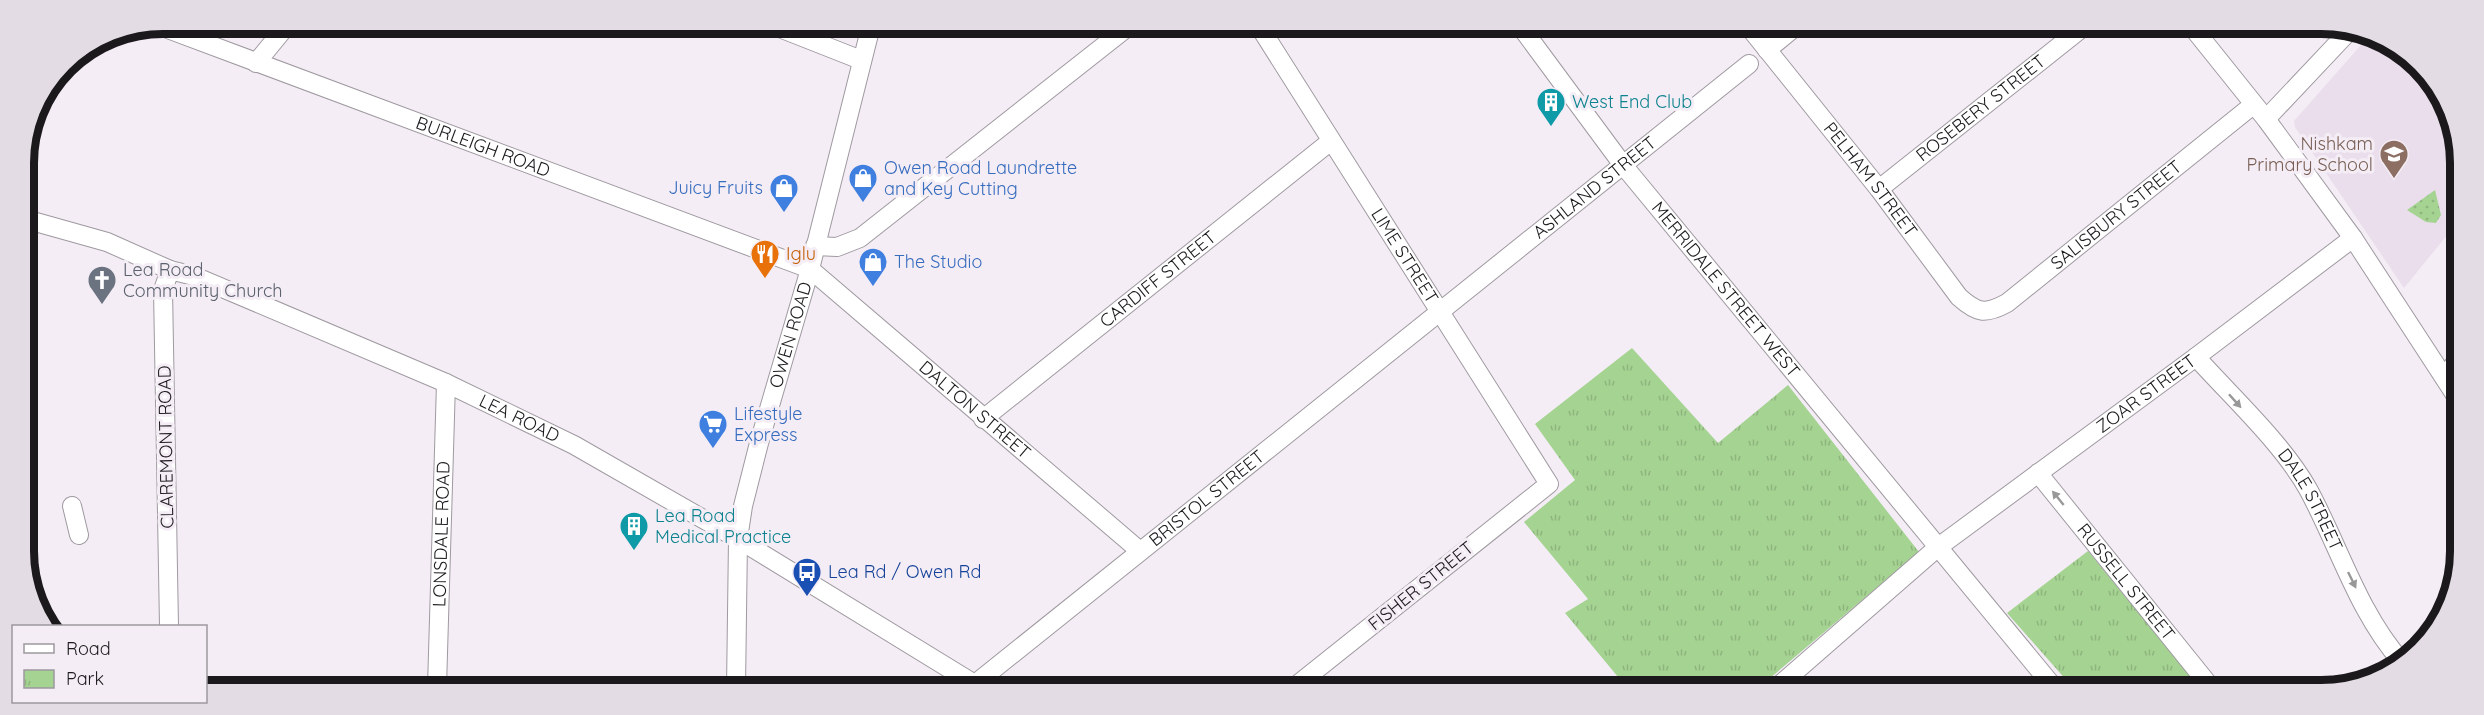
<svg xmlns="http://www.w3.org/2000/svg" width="2484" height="715" viewBox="0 0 2484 715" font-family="Quicksand,sans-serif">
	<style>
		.built { fill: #eadeec }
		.park { fill: url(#park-tufts) }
		.garden { fill: url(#garden-dots) }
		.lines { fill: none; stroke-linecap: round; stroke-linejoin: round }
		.minor-casing { stroke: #9f99a0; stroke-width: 20 }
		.minor { stroke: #fff; stroke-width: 18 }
		.oneway { fill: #989899 }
		.labels { text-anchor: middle; stroke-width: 6; stroke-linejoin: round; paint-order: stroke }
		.culture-label { font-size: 18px; fill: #0d838f; stroke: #f4edf5; text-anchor: start }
		.street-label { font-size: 18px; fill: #1b191c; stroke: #f4edf5 }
		.education-label { font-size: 18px; fill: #785e54; stroke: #f4edf5; text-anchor: end }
		.shop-label { font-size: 18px; fill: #366cbe; stroke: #f4edf5; text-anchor: start }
		.food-label { font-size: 18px; fill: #c56008; stroke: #f4edf5; text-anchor: start }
		.worship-label { font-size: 18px; fill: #5b616d; stroke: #f4edf5; text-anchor: start }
		.transit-label { font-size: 18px; fill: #164399; stroke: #f4edf5; text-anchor: start }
		.rim { fill: none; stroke: #1b191c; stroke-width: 8 }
	</style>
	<defs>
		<pattern id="park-tufts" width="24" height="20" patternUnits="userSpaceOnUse" patternTransform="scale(1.5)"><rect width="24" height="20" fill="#a5d392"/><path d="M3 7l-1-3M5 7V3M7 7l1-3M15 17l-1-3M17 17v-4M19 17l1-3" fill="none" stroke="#8db57d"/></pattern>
		<pattern id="garden-dots" width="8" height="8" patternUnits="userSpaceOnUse" patternTransform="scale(1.5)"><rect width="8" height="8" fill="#a5d392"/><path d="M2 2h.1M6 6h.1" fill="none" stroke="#8db57d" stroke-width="1.8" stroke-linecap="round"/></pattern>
	</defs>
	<rect width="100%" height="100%" fill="#f4edf5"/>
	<polygon class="built" points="2369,36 2419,65 2457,137 2457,223 2404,288 2295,127 2294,121"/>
	<g class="park">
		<polygon points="1632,348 1718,443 1788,385 1919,552 1756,690 1628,689 1565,613 1588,599 1524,522 1575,480 1535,424"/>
		<polygon points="2088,551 2202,690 2075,690 2007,613"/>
	</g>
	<polygon class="garden" points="2435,190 2441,215 2436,223 2426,222 2407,210"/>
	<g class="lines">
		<g class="minor-casing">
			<g id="minor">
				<path id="s1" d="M157,25l653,244 330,282"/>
				<polyline points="772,25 861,60"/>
				<path id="s2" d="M1259,26l290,458 -257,205"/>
				<path id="s3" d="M1521,27l102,138 433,525"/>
				<path id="s4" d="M1749,27l130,162 80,108c18,16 26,18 48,6l246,-198"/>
				<polyline points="2193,28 2266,119 2353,238 2456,396"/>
				<polyline points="1767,50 1795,27"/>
				<polyline points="256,63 288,24"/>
				<polyline points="2266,119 2351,29"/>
				<path id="s5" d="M1879,189l203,-161"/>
				<path id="s6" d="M25,219l82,23 63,28 24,6 252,107 128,62 164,94 243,149"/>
				<polyline points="815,246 837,247 860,238 1129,26"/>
				<path id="s7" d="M2196,357c36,40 86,86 112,132 31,57 50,123 93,172"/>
				<polyline points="2444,377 2456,362"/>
				<path id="s8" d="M983,419l348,-278"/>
				<path id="s9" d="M2038,473l175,217"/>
				<polyline points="72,506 79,535"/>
				<polyline points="169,626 163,290 170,270"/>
				<path id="s10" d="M975,684l774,-620"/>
				<path id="s11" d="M437,687l9,-304"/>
				<path id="s12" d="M736,688l2,-149 5,-33 16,-63 51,-174 61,-243"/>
				<path id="s13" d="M1774,690l163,-142 259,-191 157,-119"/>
			</g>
		</g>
		<use href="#minor" class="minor"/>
	</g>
	<defs><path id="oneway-solid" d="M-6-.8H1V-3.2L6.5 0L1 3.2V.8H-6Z" transform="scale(1.5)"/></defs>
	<g class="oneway">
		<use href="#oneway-solid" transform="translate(2235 401) rotate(48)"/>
		<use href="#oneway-solid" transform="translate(2058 498) rotate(-129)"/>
		<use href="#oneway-solid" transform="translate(2352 580) rotate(64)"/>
	</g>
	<defs>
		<g id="building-pin" transform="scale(1.5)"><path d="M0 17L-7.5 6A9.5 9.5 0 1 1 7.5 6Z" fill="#0f9aa8" stroke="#f4edf5"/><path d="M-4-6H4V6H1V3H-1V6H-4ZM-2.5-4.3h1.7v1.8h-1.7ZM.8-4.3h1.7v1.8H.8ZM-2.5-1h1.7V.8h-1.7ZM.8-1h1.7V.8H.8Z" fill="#fff"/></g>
		<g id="school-pin" transform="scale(1.5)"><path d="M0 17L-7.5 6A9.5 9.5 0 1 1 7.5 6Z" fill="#8d6e63" stroke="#f4edf5"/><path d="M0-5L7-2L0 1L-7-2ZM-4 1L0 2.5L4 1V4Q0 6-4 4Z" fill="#fff"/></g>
		<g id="shop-pin" transform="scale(1.5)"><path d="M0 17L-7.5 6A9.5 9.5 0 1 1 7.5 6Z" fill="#3f7fe0" stroke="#f4edf5"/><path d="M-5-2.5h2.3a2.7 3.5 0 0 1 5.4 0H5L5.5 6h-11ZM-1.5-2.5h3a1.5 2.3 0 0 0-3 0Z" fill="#fff"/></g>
		<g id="restaurant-pin" transform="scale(1.5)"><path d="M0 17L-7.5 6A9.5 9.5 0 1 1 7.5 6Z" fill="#e8710a" stroke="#f4edf5"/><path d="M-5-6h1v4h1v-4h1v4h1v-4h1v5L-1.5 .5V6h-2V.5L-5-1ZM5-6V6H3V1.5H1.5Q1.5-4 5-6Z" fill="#fff"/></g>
		<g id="church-pin" transform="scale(1.5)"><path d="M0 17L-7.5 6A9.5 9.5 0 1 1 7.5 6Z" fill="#6b7280" stroke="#f4edf5"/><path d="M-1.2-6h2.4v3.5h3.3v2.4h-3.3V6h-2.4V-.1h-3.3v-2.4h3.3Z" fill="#fff"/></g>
		<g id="supermarket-pin" transform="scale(1.5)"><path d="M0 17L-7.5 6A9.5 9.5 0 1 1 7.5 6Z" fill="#3f7fe0" stroke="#f4edf5"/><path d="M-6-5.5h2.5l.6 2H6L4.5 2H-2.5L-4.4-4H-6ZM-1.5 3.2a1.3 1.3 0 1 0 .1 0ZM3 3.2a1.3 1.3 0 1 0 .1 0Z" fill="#fff"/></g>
		<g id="bus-pin" transform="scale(1.5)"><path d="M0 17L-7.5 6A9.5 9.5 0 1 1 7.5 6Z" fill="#1a4fb4" stroke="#f4edf5"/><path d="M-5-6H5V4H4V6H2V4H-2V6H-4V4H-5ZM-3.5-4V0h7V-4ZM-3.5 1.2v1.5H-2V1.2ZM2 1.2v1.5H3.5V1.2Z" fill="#fff"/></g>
	</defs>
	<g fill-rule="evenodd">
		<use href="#building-pin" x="1551" y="102"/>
		<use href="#school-pin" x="2394" y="154"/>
		<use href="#shop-pin" x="863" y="178"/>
		<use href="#shop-pin" x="784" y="188"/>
		<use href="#restaurant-pin" x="765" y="254"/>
		<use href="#shop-pin" x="873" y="262"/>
		<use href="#church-pin" x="102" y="280"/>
		<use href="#supermarket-pin" x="713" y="424"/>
		<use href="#building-pin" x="634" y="526"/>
		<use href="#bus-pin" x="807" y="572"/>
	</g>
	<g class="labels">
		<g class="culture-label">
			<text x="1572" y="108">West End Club</text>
			<text x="655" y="522">Lea Road<tspan x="655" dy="21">Medical Practice</tspan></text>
		</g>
		<g class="street-label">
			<text dy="6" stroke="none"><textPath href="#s5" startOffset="130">ROSEBERY STREET</textPath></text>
			<text dy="6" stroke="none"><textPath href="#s1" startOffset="348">BURLEIGH ROAD</textPath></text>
			<text dy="6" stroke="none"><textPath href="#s4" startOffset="195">PELHAM STREET</textPath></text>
			<text dy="6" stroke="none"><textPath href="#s10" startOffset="794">ASHLAND STREET</textPath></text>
			<text dy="6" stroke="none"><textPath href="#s4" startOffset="536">SALISBURY STREET</textPath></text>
			<text dy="6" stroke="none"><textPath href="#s2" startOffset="272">LIME STREET</textPath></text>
			<text dy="6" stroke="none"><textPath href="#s8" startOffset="224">CARDIFF STREET</textPath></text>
			<text dy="6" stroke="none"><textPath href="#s3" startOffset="333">MERRIDALE STREET WEST</textPath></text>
			<text dy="6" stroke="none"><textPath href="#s12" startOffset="360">OWEN ROAD</textPath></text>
			<text dy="6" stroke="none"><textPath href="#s13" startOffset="476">ZOAR STREET</textPath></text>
			<text dy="6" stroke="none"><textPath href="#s1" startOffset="914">DALTON STREET</textPath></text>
			<text dy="6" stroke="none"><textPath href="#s6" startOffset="534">LEA ROAD</textPath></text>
			<text transform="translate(166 447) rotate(-91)" y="6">CLAREMONT ROAD</text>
			<text dy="6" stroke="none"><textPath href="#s10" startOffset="297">BRISTOL STREET</textPath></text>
			<text dy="6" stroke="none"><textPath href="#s7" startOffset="184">DALE STREET</textPath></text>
			<text dy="6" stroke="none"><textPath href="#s11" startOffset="153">LONSDALE ROAD</textPath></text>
			<text dy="6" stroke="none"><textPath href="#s9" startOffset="140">RUSSELL STREET</textPath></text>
			<text transform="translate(1421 586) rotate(-39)" y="6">FISHER STREET</text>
		</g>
		<g class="education-label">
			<text x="2373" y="150">Nishkam<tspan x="2373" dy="21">Primary School</tspan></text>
		</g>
		<g class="shop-label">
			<text x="884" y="174">Owen Road Laundrette<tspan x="884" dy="21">and Key Cutting</tspan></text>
			<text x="763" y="194" text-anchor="end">Juicy Fruits</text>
			<text x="894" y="268">The Studio</text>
			<text x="734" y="420">Lifestyle<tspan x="734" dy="21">Express</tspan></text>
		</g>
		<g class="food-label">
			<text x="786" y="260">Iglu</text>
		</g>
		<g class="worship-label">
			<text x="123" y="276">Lea Road<tspan x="123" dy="21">Community Church</tspan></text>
		</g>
		<g class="transit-label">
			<text x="828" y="578">Lea Rd / Owen Rd</text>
		</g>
	</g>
	<path d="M0 0H2484V715H0ZM163 34H2321A129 129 0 0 1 2450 163V551A129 129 0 0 1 2321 680H163A129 129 0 0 1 34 551V163A129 129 0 0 1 163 34Z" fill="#e3dce4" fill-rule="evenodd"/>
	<path class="rim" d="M163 34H2321A129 129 0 0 1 2450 163V551A129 129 0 0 1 2321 680H163A129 129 0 0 1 34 551V163A129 129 0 0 1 163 34Z"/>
	<rect x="12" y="625" width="195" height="78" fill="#f4edf5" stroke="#9d989e" stroke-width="1.5"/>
	<rect x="24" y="644" width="30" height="9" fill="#ffffff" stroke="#9d989e" stroke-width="1.5"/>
	<text x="66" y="655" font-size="18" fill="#1b191c">Road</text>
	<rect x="24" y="670" width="30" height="18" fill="url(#park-tufts)" stroke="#9d989e" stroke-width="1.5"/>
	<text x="66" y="685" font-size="18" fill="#1b191c">Park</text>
</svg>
